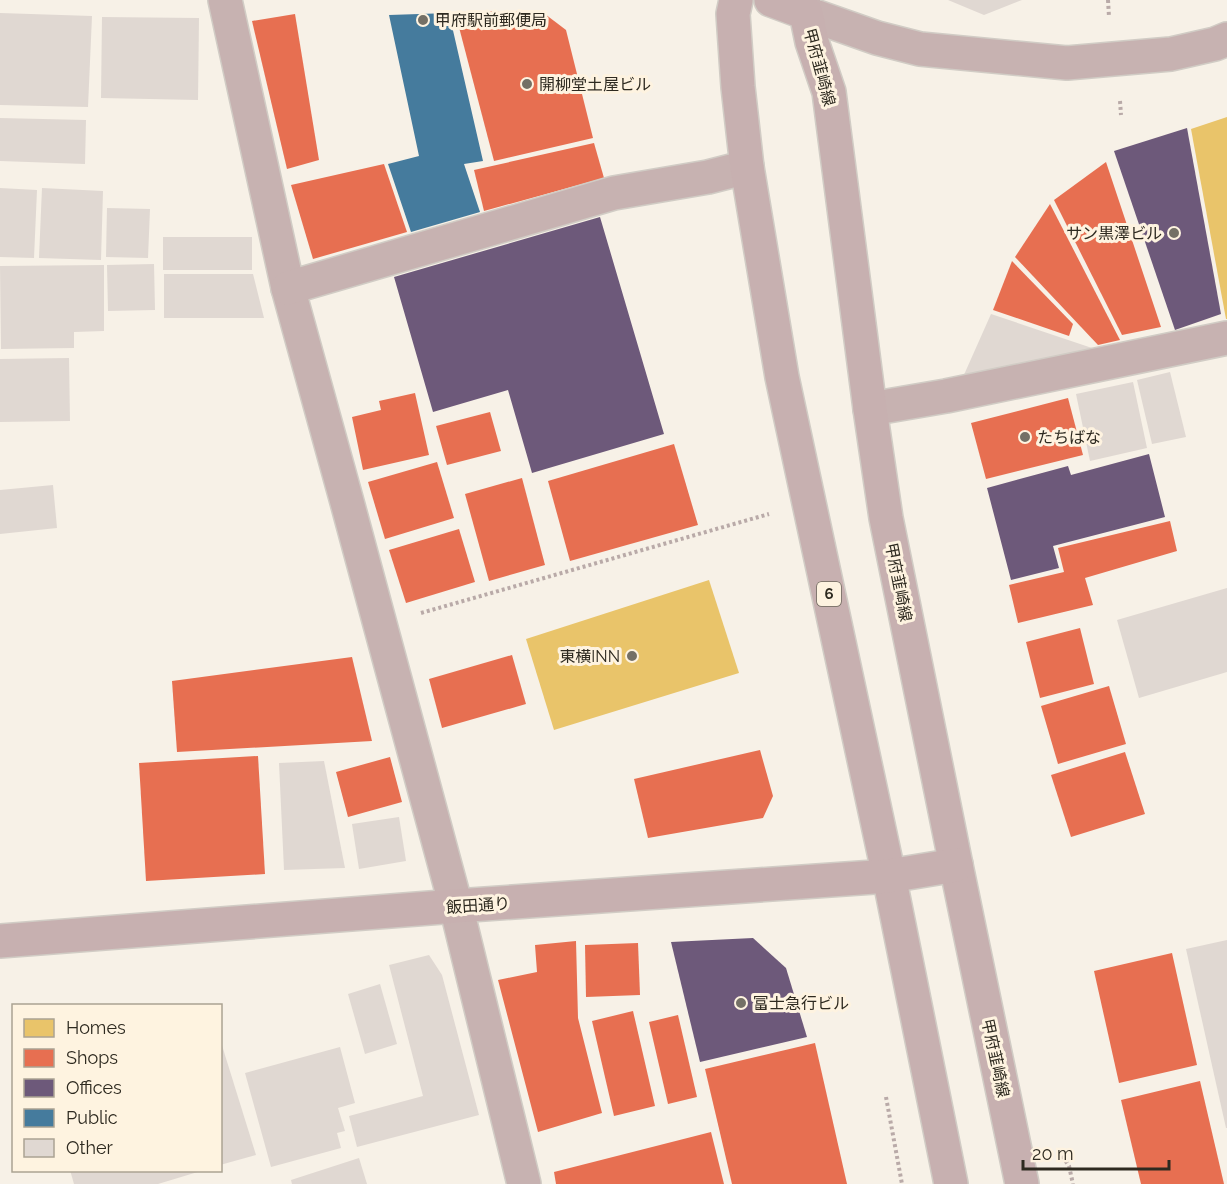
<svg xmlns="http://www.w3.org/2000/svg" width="1227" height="1184" viewBox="0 0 1227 1184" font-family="Raleway,'Noto Sans JP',sans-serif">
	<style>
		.homes { fill: #e9c46a }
		.shops { fill: #e76f51 }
		.offices { fill: #6d597a }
		.public { fill: #457b9d }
		.building { fill: #e0d8d2 }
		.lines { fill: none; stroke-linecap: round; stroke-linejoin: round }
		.minor-casing { stroke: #d1ccc5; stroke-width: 36 }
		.major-casing { stroke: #d1ccc5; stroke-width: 36 }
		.path { stroke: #b9aaa8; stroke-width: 4; stroke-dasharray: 3 3; stroke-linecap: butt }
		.minor { stroke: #c7b2b1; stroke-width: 33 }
		.major { stroke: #c7b0b0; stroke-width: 33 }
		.poi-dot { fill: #747066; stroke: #fef3e0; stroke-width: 2 }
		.labels { text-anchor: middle; stroke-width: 6; stroke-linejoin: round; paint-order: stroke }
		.shield { fill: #fef3e0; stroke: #6c665a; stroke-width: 1.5 }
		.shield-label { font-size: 15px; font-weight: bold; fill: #2e2a20 }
		.poi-label { font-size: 16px; fill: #2e2a20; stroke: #fef3e0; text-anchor: start }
		.street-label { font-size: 16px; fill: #2e2a20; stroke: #fef3e0 }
	</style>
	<rect width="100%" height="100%" fill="#f7f1e7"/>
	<g class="homes">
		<polygon points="1227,117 1227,319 1226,319 1191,129"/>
		<polygon points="709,580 739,673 554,730 526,639"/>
	</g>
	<g class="shops">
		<polygon points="541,11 566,30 593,138 494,161 455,12"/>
		<polygon points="295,14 319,160 287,169 252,21"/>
		<polygon points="594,143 604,178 484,211 474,170"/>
		<polygon points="1106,162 1161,327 1122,335 1054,200"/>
		<polygon points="384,164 407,232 313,259 291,185"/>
		<polygon points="1050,204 1120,340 1098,345 1015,257"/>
		<polygon points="1012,261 1073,324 1069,336 993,310"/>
		<polygon points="415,393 429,455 363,470 352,417 381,410 379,401"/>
		<polygon points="1068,398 1083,455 986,479 971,423"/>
		<polygon points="490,412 501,451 447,465 436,426"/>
		<polygon points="674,444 698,525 570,561 548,481"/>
		<polygon points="437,462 454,518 385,539 368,482"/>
		<polygon points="522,478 545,565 489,581 465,494"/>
		<polygon points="1170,521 1177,551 1085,578 1093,605 1018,623 1009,585 1064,572 1058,548"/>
		<polygon points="459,529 475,582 406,603 389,550"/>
		<polygon points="1080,628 1094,684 1040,698 1026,642"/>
		<polygon points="512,655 526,704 442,728 429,679"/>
		<polygon points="352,657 372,741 177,752 172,681"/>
		<polygon points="1109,686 1126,744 1058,764 1041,706"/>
		<polygon points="760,750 773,796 763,818 648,838 634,779"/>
		<polygon points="1125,752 1145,814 1071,837 1051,775"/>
		<polygon points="258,756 265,874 146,881 139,763"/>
		<polygon points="390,757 402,802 348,817 336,772"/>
		<polygon points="576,941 578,1018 602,1113 538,1132 498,980 537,972 535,945"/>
		<polygon points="638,943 640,995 586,997 585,945"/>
		<polygon points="1172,953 1197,1065 1119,1083 1094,971"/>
		<polygon points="633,1011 655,1106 614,1116 592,1021"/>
		<polygon points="678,1015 697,1097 668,1104 649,1022"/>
		<polygon points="815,1043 847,1184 732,1184 705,1069"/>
		<polygon points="1200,1081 1224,1184 1141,1184 1121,1100"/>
		<polygon points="711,1132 724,1184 556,1184 554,1172"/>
	</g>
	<g class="offices">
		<polygon points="1187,128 1221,314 1175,330 1114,151"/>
		<polygon points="600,217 664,434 532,473 508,390 433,412 394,277"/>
		<polygon points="1149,454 1165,517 1053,546 1059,568 1011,580 987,488 1068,466 1071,475"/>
		<polygon points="753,938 786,968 807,1037 700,1062 671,942"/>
	</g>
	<polygon class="public" points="449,13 483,161 464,164 480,212 411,232 388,164 419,156 389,15"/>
	<g class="building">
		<polygon points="948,0 1022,0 984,15"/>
		<polygon points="0,13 92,16 88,107 0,105"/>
		<polygon points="102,17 199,18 198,100 101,98"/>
		<polygon points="0,118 86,120 85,164 0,161"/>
		<polygon points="0,188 37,190 34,258 0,257"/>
		<polygon points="42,188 103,191 101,260 39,258"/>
		<polygon points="107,208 150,209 148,258 106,257"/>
		<rect x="163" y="237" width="89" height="33"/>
		<polygon points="154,264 155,310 108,311 107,265"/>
		<polygon points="104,265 104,331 74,332 74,348 1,349 0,266"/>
		<polygon points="164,274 253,274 264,318 164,318"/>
		<polygon points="991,314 1092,348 963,377"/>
		<polygon points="69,358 70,421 0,422 0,359"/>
		<polygon points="1170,372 1186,437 1152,444 1137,380"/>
		<polygon points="1133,382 1147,448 1090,461 1076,394"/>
		<polygon points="53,485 57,528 0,534 0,490"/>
		<polygon points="1227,588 1227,672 1139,698 1117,620"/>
		<polygon points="324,761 345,868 284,870 279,763"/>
		<polygon points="399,817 406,861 359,869 352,824"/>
		<polygon points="1227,940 1227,1128 1226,1128 1186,949"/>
		<polygon points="429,955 442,975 479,1115 357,1147 349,1116 423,1096 389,965"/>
		<polygon points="380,984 397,1044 365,1054 348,994"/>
		<polygon points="220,1039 256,1155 220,1165"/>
		<polygon points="340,1047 355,1103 338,1108 345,1131 337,1133 341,1148 271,1167 245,1073"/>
		<polygon points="359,1158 367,1184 292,1184 291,1180"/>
		<polygon points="70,1170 200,1170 201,1171 158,1184 74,1184"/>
	</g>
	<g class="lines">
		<g class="minor-casing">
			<g id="minor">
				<polyline points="225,0 288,288 347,502 456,906 524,1184"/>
				<polyline points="803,0 806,13 877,38 920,49 1067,63 1171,54 1215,44 1227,39"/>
				<polyline points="288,288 614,193 708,177 747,167"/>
				<polyline points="870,409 946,396 1227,338"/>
			</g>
		</g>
		<g class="major-casing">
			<g id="major">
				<polyline points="736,0 733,14 738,87 747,167 782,377 889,876 951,1184"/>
				<polyline points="771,0 806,13 812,42 829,92 870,409 886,518 956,865 1022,1184"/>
				<polyline points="0,941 456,906 889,876 956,865"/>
			</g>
		</g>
		<g class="path">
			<polyline points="1108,0 1109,17"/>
			<polyline points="1120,101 1121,115"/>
			<polyline points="421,613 769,514"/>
			<polyline points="886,1097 902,1184"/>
			<polyline points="1062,1156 1069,1166 1073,1184"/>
		</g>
		<use href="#minor" class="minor"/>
		<use href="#major" class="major"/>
	</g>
	<g class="poi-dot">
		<circle cx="423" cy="20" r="6"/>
		<circle cx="527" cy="84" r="6"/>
		<circle cx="1174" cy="233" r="6"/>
		<circle cx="1025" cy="437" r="6"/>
		<circle cx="632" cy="656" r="6"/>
		<circle cx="741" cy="1003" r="6"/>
	</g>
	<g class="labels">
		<rect class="shield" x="817" y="582" width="24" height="24" rx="4.5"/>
		<g class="shield-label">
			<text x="829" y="599">6</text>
		</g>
		<g class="poi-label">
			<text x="435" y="26">甲府駅前郵便局</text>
			<text x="539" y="90">開柳堂土屋ビル</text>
			<text x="1162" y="239" text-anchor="end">サン黒澤ビル</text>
			<text x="1037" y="443">たちばな</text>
			<text x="620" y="662" text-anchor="end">東横INN</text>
			<text x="753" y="1009">富士急行ビル</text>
		</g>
		<g class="street-label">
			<text transform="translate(820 67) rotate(75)" y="6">甲府韮崎線</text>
			<text transform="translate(899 582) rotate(79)" y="6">甲府韮崎線</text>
			<text transform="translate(478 905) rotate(-4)" y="6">飯田通り</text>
			<text transform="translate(996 1058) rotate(78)" y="6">甲府韮崎線</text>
		</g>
	</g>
	<rect x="12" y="1004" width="210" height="168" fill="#fef3e0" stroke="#aba393" stroke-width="1.5"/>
	<rect x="24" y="1019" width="30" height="18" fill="#e9c46a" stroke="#aba393" stroke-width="1.5"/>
	<text x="66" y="1034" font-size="18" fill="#2e2a20">Homes</text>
	<rect x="24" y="1049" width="30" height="18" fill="#e76f51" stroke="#aba393" stroke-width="1.5"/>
	<text x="66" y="1064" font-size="18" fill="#2e2a20">Shops</text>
	<rect x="24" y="1079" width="30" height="18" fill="#6d597a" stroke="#aba393" stroke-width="1.5"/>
	<text x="66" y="1094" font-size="18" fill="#2e2a20">Offices</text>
	<rect x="24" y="1109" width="30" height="18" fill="#457b9d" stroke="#aba393" stroke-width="1.5"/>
	<text x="66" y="1124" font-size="18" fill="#2e2a20">Public</text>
	<rect x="24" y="1139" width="30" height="18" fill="#e0d8d2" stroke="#aba393" stroke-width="1.5"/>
	<text x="66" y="1154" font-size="18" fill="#2e2a20">Other</text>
	<path d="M1023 1160v9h146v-9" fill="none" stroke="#2e2a20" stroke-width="3"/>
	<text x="1032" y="1160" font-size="18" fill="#2e2a20" stroke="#fef3e0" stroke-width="4.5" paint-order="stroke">20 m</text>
</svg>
